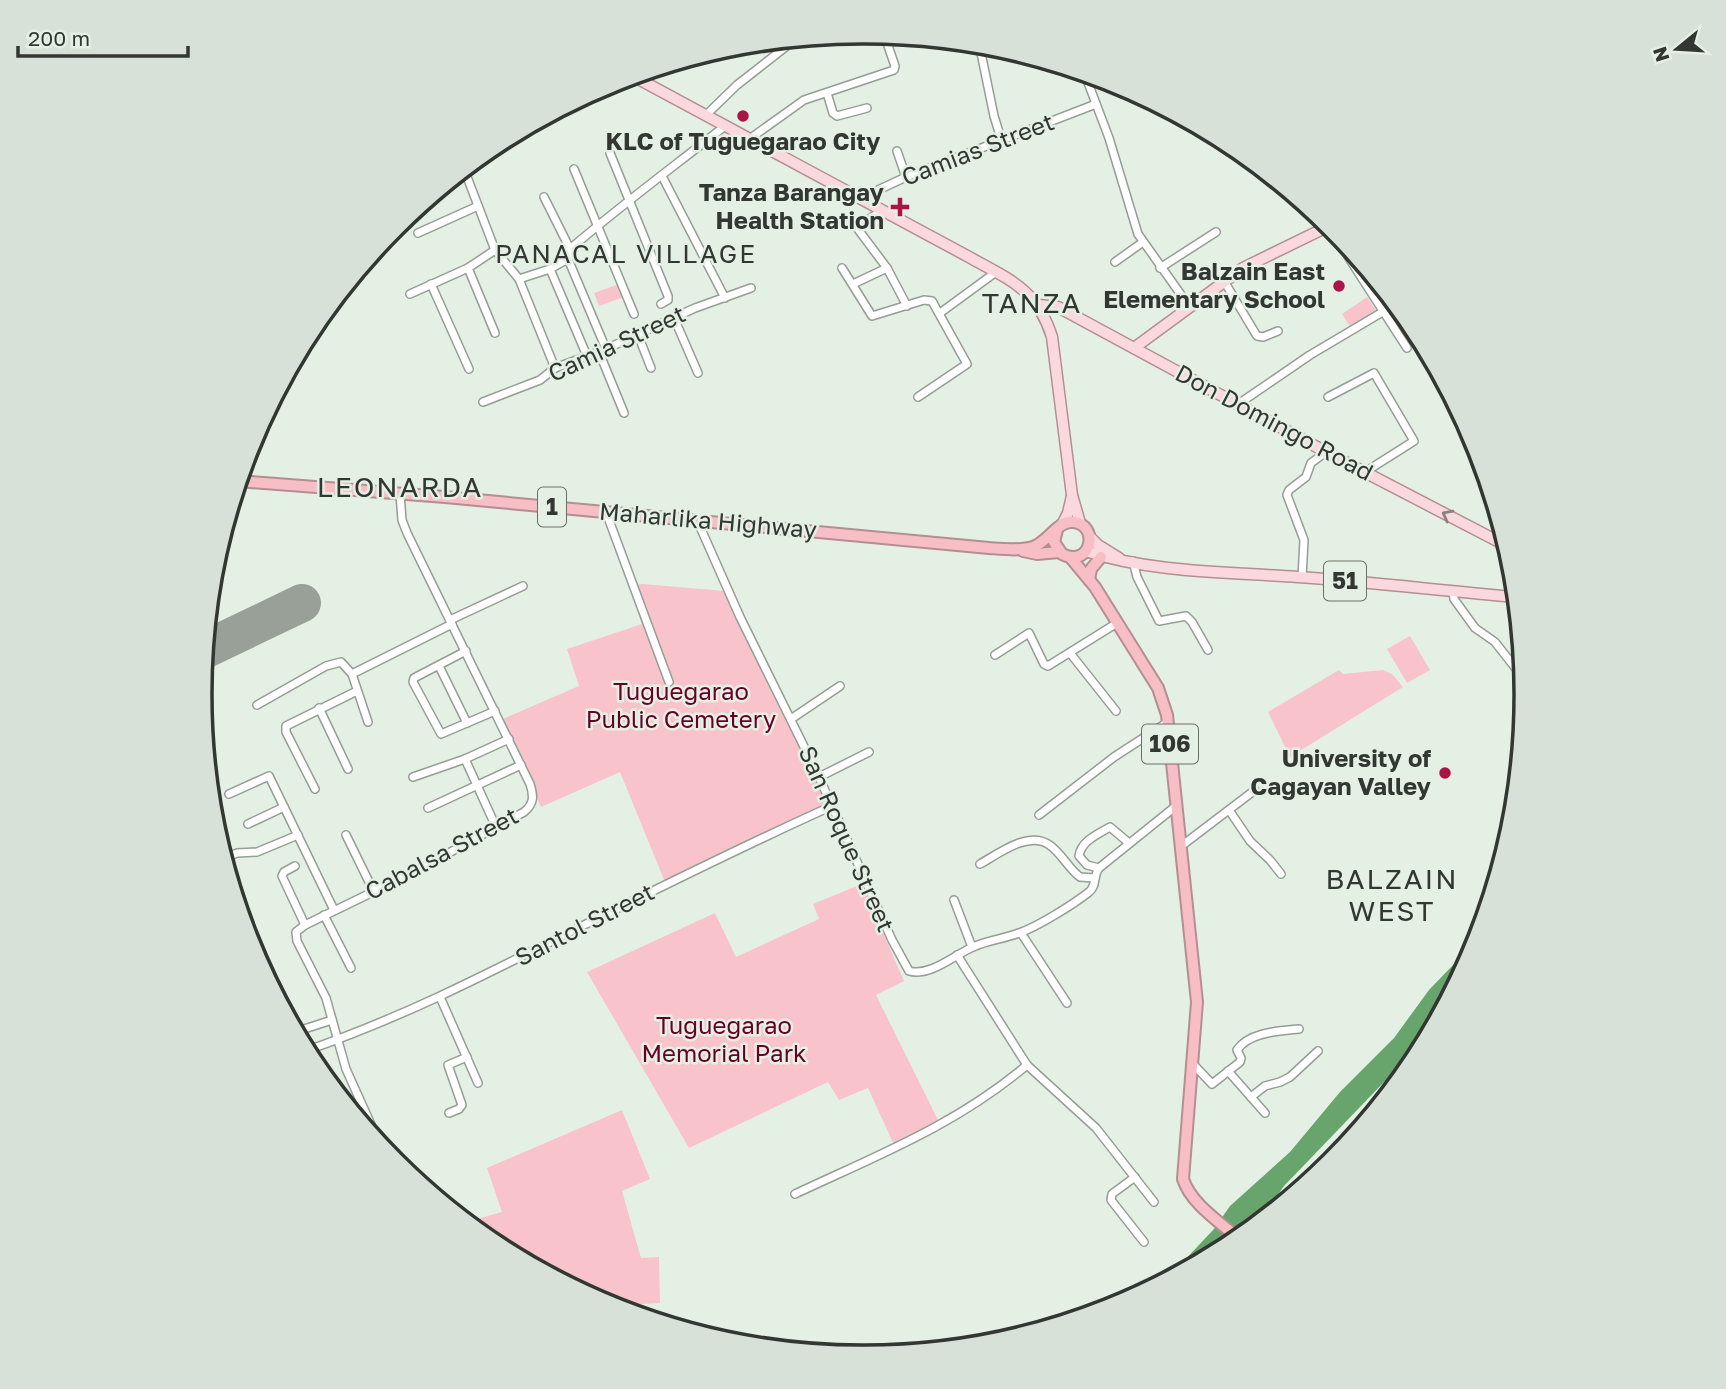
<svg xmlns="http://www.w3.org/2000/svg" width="1726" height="1389" viewBox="0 0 1726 1389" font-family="'Golos Text',sans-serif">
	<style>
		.green { fill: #f8c3ca }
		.water { fill: #67a56c }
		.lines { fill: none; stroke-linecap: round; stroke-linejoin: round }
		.runway { stroke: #98a098; stroke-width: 38 }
		.minor-casing { stroke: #949e94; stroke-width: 10 }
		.major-casing { stroke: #b38f92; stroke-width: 13 }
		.highway-casing { stroke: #b38f92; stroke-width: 14 }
		.minor { stroke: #fff; stroke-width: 7 }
		.major { stroke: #fbd8dd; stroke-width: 10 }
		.highway { stroke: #f8bec6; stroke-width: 10 }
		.oneway { stroke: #8c7f7f }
		.poi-dot { fill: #a91547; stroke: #e5f0e5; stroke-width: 2.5 }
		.labels { text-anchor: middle; stroke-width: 5; stroke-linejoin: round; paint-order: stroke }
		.shield { fill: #e5f0e5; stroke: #686e68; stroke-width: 2 }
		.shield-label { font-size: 23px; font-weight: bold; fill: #323732 }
		.poi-label { font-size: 24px; font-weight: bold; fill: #323732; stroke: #e5f0e5; text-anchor: end }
		.street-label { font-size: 24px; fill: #323732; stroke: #e5f0e5 }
		.park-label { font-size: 24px; fill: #680026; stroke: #e5f0e5 }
		.neighbourhood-label { font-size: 26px; letter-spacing: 2px; fill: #323732; stroke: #e5f0e5 }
		.quarter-label { font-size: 28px; letter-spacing: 2px; fill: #323732; stroke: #e5f0e5 }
		.rim { fill: none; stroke: #323732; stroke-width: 3.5 }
	</style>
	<rect width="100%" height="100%" fill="#e5f0e5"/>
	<g class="green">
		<polygon points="619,284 624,297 599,306 594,293"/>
		<polygon points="1367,297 1376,311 1351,328 1342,314"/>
		<polygon points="642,584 725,591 827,804 665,882 620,772 541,807 503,719 579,686 567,649 642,624 629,586"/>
		<polygon points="1410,636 1430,670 1407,683 1387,649"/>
		<polygon points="1339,670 1343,674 1383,670 1392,674 1403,687 1290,757 1268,712"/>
		<polygon points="862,884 904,981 876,995 939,1122 895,1147 868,1088 839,1100 828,1082 689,1148 587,972 715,913 736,957 819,919 813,904"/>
		<polygon points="622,1110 650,1179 622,1191 641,1258 659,1257 660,1303 607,1306 494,1246 466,1222 502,1212 487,1168"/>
	</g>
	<polygon class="water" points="1478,939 1443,1009 1385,1081 1284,1186 1256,1226 1231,1246 1164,1282 1214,1229 1230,1206 1290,1152 1340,1092 1394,1038 1429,990"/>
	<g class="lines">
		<polyline class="runway" points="204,650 302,603"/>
		<g class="minor-casing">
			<g id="minor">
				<polyline points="979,43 994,116 1002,142"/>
				<polyline points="1084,72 1109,138 1138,234 1189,306"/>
				<polyline points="827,93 833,113 837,116 867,108"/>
				<polyline points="705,116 737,85 797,38"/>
				<polyline points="748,140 804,100 894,70 895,66 884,34"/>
				<polyline points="897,151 906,177"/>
				<polyline points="610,153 668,296 668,300 661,304"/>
				<path d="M464,169l31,81 24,29 31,-10 18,-10 2,-10c50,-43 103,-82 155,-123"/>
				<polyline points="574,169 634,314"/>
				<polyline points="662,176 725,298"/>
				<polyline points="544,197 570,249"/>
				<polyline points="864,200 878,190 906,177 1096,104"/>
				<polyline points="882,210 857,228 887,268 907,306"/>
				<polyline points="1337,232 1349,258 1407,348"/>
				<polyline points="418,233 478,206"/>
				<polyline points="568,259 606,349"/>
				<polyline points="1115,262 1143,242"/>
				<polyline points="468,268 495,333"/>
				<polyline points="842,268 872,316 924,300 932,301 967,364 918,397"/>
				<polyline points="1160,268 1216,232"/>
				<polyline points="550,269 587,356"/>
				<polyline points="519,279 555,368"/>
				<polyline points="1224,281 1257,336 1263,337 1278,331"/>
				<polyline points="431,284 469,369"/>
				<polyline points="853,284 887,268"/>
				<polyline points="410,294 468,268 495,250"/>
				<polyline points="940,313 996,272"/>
				<polyline points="674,318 698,373"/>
				<polyline points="638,335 651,368"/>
				<polyline points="599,352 624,413"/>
				<polyline points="1328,397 1374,373 1414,441 1365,472"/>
				<polyline points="483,402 540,380 555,368 606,349 695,308 751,288"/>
				<polyline points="1237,405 1310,355 1396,304"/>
				<polyline points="606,512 669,682"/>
				<path d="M697,520l43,97 79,160 73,163 17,31c21,6 45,-16 64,-24 15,-7 31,-8 46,-14 18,-6 55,-29 70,-41 8,-6 4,-16 10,-24l77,-62"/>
				<polyline points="1133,561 1137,577 1159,621 1186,616 1192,622 1208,650"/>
				<polyline points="1302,577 1304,540 1287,495 1289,490 1306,477 1311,463 1326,452"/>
				<polyline points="1453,592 1454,599 1475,628 1495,642 1524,679"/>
				<polyline points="450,620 523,586"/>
				<polyline points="466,651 414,678 413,682 441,734 495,711"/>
				<polyline points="1070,653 1116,711"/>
				<polyline points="995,655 1029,633 1044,664 1048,666 1117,623"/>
				<polyline points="439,666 467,723"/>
				<polyline points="352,674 452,624"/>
				<polyline points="257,705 326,666 341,662 352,674 368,722"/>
				<polyline points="319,708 348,769"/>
				<polyline points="791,719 840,686"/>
				<polyline points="465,759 496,827"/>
				<polyline points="413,777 465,759 509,739"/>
				<polyline points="819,777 869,752"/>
				<polyline points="315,789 286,732 286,726 357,691"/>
				<polyline points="229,794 269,776 334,910"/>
				<polyline points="428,808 521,765"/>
				<polyline points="1229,810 1250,841 1270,860 1281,874"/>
				<polyline points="1039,815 1114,757 1168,722"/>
				<polyline points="248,824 284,807"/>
				<polyline points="346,835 374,892"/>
				<polyline points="1180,847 1255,790"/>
				<polyline points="223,859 237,853 257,852 298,835"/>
				<path d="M980,864c18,-10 48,-33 68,-20 13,8 20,24 32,33l14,1"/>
				<polyline points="295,866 284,872 282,876 305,925"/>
				<path d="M1099,868l-12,-3 -8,-9c2,-15 19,-22 31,-29l19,16"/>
				<polyline points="954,900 972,947"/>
				<polyline points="324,915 351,968"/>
				<polyline points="1021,933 1067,1003"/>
				<polyline points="957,955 1027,1065 1096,1128 1154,1202"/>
				<polyline points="440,997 478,1083"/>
				<polyline points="295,1032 332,1020"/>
				<path d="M305,1051c97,-33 186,-79 277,-125 83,-41 165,-82 250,-120"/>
				<path d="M1193,1064l19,20 28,-22 1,-4 -4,-8c12,-18 42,-19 62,-21"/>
				<polyline points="1228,1071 1265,1113"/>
				<polyline points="1251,1097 1265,1086 1280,1082 1290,1077 1318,1051"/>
				<polyline points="449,1113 459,1109 462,1105 448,1065 467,1057"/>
				<path d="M382,1149l-36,-80 -20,-71 -29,-57 -1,-9 9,-7 107,-52 112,-61c10,-8 10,-16 6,-28l-123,-251 -5,-13 -2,-26"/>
				<polyline points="1135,1177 1112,1194 1111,1200 1144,1242"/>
				<path d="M795,1194c83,-39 161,-69 232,-129"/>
			</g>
		</g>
		<g class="major-casing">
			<g id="major">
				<path d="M631,75l338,182c41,23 68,32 83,80l20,158 8,28"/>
				<polyline points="1039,305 1058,307 1326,452 1507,546"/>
				<polyline points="1134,348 1243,268 1331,225"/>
				<polyline points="1062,525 1068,513 1072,496"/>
				<polyline points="1090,537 1098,545 1119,558"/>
				<path d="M1086,551c66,22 142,21 212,26 73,5 146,14 218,20"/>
			</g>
		</g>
		<g class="highway-casing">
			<g id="highway">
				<path d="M238,481l207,16 544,51c14,1 31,3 44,-1 15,-5 25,-27 40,-25 27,2 19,47 -11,32l-8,-12 3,-12"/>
				<polyline points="1023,551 1037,554 1059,552"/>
				<path d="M1070,557l25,30 63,101 9,27 30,287 -14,177c8,25 37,43 56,60"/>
				<polyline points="1089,580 1091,569 1101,557"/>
			</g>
		</g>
		<use href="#minor" class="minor"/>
		<use href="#major" class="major"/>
		<use href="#highway" class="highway"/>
	</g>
	<defs><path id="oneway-chevron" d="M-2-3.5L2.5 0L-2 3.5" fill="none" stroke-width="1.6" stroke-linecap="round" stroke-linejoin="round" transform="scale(1.75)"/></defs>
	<use class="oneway" href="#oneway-chevron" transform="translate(1447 515) rotate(-152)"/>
	<g class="poi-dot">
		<circle cx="743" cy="116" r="7"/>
		<path d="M896.5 196.5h7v7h7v7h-7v7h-7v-7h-7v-7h7z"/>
		<circle cx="1339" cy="286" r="7"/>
		<circle cx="1445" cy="773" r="7"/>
	</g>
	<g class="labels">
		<g class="shield">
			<rect x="538" y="487.5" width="28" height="39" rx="5"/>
			<rect x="1324" y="561.5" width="42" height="39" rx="5"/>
			<rect x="1142" y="724.5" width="56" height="39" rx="5"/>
		</g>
		<g class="shield-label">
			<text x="552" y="515">1</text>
			<text x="1345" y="589">51</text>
			<text x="1170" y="752">106</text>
		</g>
		<g class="poi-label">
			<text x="743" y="150" text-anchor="middle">KLC of Tuguegarao City</text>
			<text x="884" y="201">Tanza Barangay<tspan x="884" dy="28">Health Station</tspan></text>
			<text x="1325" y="280">Balzain East<tspan x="1325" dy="28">Elementary School</tspan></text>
			<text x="1431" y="767">University of<tspan x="1431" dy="28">Cagayan Valley</tspan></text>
		</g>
		<g class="street-label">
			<text transform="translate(978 150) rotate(-21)" y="8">Camias Street</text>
			<text transform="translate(617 344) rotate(-25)" y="8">Camia Street</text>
			<text transform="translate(1274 423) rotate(28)" y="8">Don Domingo Road</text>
			<text transform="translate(708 521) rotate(5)" y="8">Maharlika Highway</text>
			<text transform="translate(846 839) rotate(66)" y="8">San Roque Street</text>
			<text transform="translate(442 854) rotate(-28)" y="8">Cabalsa Street</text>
			<text transform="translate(585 925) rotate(-27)" y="8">Santol Street</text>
		</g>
		<g class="park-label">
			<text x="681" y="700">Tuguegarao<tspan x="681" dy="28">Public Cemetery</tspan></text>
			<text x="724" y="1034">Tuguegarao<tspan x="724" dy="28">Memorial Park</tspan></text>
		</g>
		<g class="neighbourhood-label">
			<text x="626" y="263">PANACAL VILLAGE</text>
		</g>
		<g class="quarter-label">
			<text x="1032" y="313">TANZA</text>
			<text x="400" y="497">LEONARDA</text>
			<text x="1392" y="889">BALZAIN<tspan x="1392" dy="32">WEST</tspan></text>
		</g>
	</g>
	<path d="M0 0H1726V1389H0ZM862 44H864A650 650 0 0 1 1514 694V695A650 650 0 0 1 864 1345H862A650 650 0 0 1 212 695V694A650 650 0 0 1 862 44Z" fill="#d7e1d7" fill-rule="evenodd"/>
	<path class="rim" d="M862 44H864A650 650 0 0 1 1514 694V695A650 650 0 0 1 864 1345H862A650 650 0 0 1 212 695V694A650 650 0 0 1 862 44Z"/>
	<g transform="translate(1677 49) rotate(252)" stroke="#e5f0e5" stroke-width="5" paint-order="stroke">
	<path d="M0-5L12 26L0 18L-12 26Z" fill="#323732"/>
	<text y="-10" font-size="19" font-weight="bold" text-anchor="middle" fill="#323732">N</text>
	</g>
	<path d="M18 46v10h170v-10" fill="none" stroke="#323732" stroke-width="3.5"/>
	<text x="28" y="46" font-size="21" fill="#323732" stroke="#e5f0e5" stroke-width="5" paint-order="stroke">200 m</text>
</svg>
